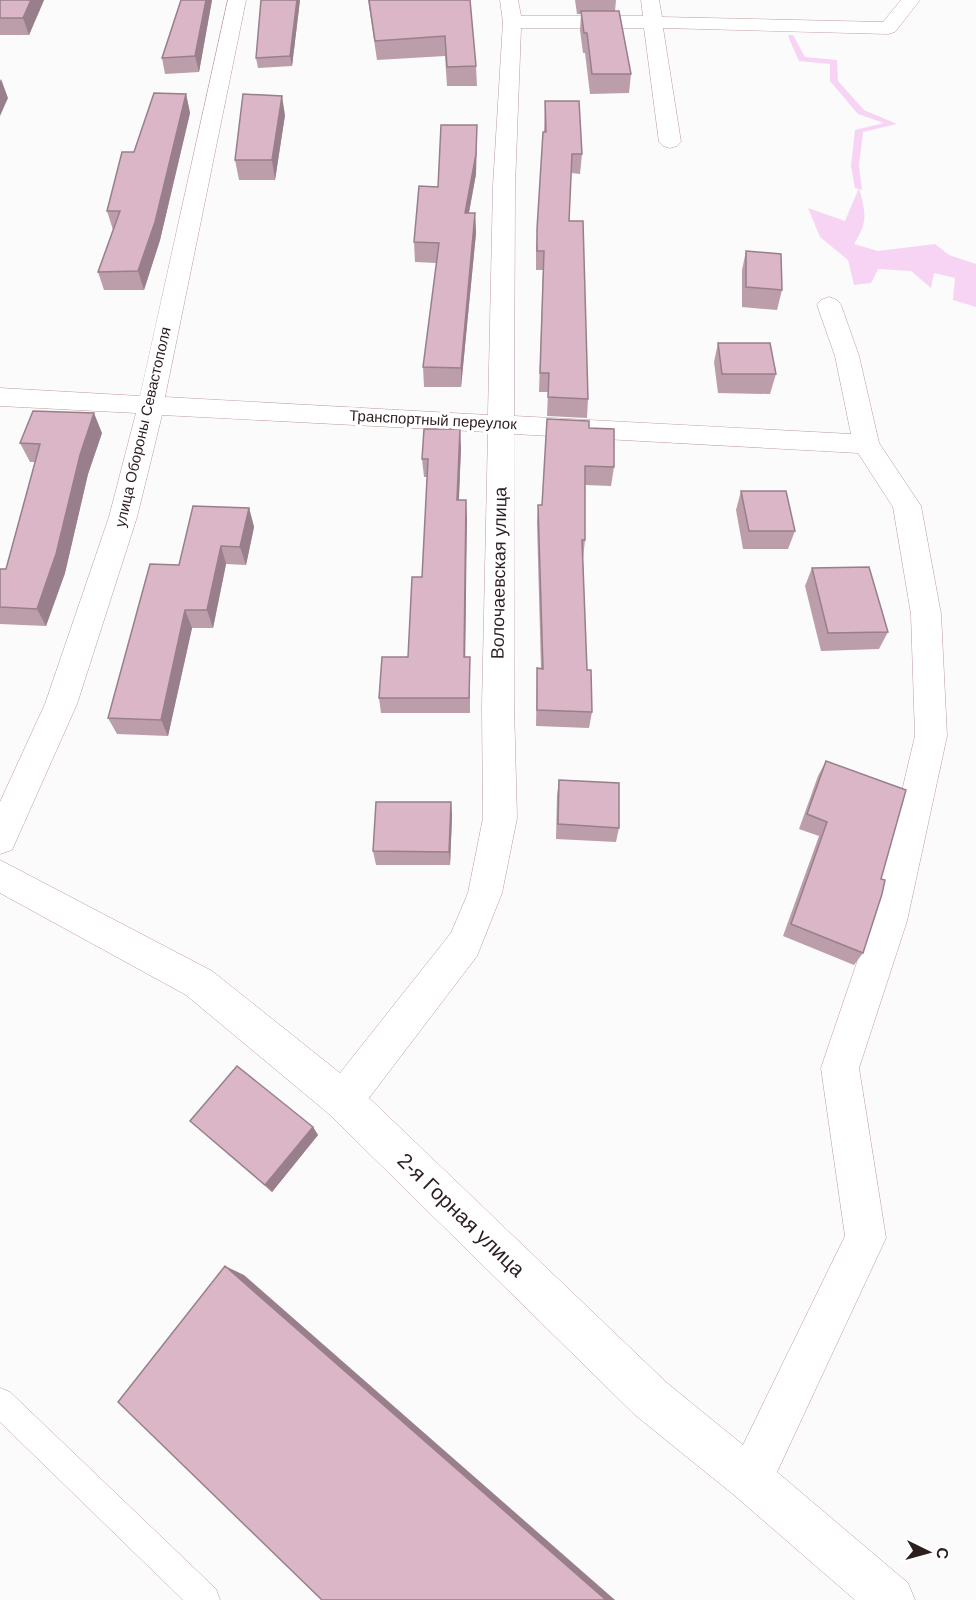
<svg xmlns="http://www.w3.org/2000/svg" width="976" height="1600" viewBox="0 0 976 1600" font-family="Helvetica,sans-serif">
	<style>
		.water { fill: #f7d4f4 }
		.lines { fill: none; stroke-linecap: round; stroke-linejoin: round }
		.stream { fill: #f7d4f4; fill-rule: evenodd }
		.lane-casing { stroke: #c0999c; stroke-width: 1 }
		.street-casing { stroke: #c0999c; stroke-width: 1 }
		.lane { fill: #fff; fill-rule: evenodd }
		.street { fill: #fff; fill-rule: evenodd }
		.wall { fill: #bc9daa }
		.shaded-wall { fill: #997f8b }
		.building { fill: #dbb6c6; stroke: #997f8b; stroke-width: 1.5 }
		.labels { text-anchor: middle; stroke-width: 6; stroke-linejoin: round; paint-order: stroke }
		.far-street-label { font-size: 15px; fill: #2d1e20; stroke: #fff }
		.street-label { font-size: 18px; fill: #2d1e20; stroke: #fff }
		.near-street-label { font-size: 21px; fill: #2d1e20; stroke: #fff }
	</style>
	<rect width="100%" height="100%" fill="#fbfbfb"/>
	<path class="water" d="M859,188c7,26 9,33 -5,56l24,7 57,-7 14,11 27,9v43l-23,-7 2,-22 -21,-5 -3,15 -20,-17 -33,-2 -7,14 -17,2 -6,-25 -28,-23 -12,-29 37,13z"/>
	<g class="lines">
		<polygon class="stream" points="789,35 793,35 805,57 837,60 838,81 864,110 897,124 863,132 859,166 862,190 855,188 851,166 855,130 884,123 858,114 830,81 830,64 799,61 788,36"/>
		<g class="lane-casing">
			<polygon id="lane" points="0,1388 10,1392 216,1589 220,1600 183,1600 0,1422"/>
		</g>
		<g class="street-casing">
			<path id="street" d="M228,0h18l-81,397 323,18 5,-229 10,-164 -3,-22h18l3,16h122l-2,-16h18l3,17 221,5 18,-22h19l-25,32 -7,2 -225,-6 18,114 -4,4 -7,2 -7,-2 -4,-4 -15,-114h-123l-6,158 -1,230 337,18 -16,-78 -18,-51 4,-5 8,-3 8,3 4,5 18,51 20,87 42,63 20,108 6,122 -40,185 -48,147 27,170 -109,234 131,111 7,17h-60l-121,-105 -99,-80 -306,-301 -143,-119 -186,-102v-33l212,111 128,102 111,-140 17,-40 15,-75 -1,-112 6,-274 -326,-17 -25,102 -60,187 -65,146 -12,4v-52l45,-98 64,-187 27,-104 -136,-7v-18l140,8zM514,434l344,19 35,54 18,107 4,122 -44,185 -50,147 24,168 -102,209 -76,-62 -298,-285 108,-142 25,-63 15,-75 -3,-112z"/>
		</g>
		<use href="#lane" class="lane"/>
		<use href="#street" class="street"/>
	</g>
	<g class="wall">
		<polygon points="0,0 44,0 29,35 0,35"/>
		<polygon points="181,0 212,0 199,72 165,74 162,58"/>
		<polygon points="261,0 300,0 292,66 258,68 256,58"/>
		<polygon points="368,0 470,0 476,66 477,86 447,86 445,56 377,60"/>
		<polygon points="575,0 616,0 615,11 631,74 629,93 590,94 585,53 583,53 580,30 581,14 577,14"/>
		<polygon points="186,94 190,113 160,240 144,290 104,290 98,272 113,230 107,211 134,152"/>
		<polygon points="545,101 582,154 580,174 571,173 569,221 588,399 587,418 547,416 548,392 539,392 543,270 536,270 536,248 544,132"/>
		<polygon points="285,115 275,180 239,180 235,160"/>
		<polygon points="477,125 476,174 469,213 475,213 476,233 461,387 424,387 423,367 437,263 415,262 414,242 438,187"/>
		<polygon points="746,251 782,290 777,310 742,307 742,270"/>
		<polygon points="718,343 776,374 770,394 718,393 714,362"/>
		<polygon points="589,428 614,467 611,486 585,485 585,540 583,559 587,670 592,712 589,728 536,726 537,668 541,669 537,523 538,505 542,505"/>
		<polygon points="102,433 88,474 65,573 46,626 0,624 0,569 6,569 35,462 30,462 20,443"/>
		<polygon points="461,447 459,500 466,500 465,657 470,657 470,713 381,713 379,698 408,657 422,577 427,477 424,477 422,459"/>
		<polygon points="741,491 795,531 788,549 743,549 736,510"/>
		<polygon points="249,508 254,527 246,565 226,564 213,628 192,628 168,736 117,734 108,718 179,565"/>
		<polygon points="812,568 888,632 879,649 821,651 805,586"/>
		<polygon points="826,761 881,879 863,953 854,965 783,936 819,836 799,829 818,776"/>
		<polygon points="559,780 619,828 616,842 556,839 557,795"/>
		<polygon points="451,802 452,817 450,865 376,865 373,851"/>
		<polygon points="190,1121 313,1127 318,1135 272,1192"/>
	</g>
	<g class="shaded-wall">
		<polygon points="31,0 44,0 29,35 23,18"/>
		<polygon points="206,0 212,0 199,72 195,56"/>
		<polygon points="297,0 300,0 292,66 290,56"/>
		<polygon points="1,79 8,98 0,116 0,81"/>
		<polygon points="186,94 190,113 160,240 144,290 138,271"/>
		<polygon points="282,96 285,115 275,180 272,160"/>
		<polygon points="477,125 476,174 465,233 465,213"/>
		<polygon points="475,213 476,233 461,387 461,368"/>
		<polygon points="94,413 102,433 88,474 65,573 46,626 37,609 80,455"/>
		<polygon points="460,429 461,447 458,518 457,500"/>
		<polygon points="466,500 467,518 465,673 464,657"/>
		<polygon points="249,508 254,527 246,565 240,547"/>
		<polygon points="221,546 226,564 213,628 207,610"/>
		<polygon points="185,610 192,628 168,736 161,720"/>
		<polygon points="451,802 452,817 450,865 449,852"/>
		<polygon points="313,1127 318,1135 272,1192 265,1185"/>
		<polygon points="225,1266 244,1275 615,1600 606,1600"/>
	</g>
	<g class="building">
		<polygon points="0,0 31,0 23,18 0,18"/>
		<polygon points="181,0 206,0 195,56 162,58"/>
		<polygon points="261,0 297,0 290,56 256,58"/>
		<polygon points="369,0 470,0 476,66 447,67 445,36 375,41"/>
		<polygon points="581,11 619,11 631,74 592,74 587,33 584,33"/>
		<polygon points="154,93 186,94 155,222 138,271 98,272 120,211 107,211 122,152 134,152"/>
		<polygon points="243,94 282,96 272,160 235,160"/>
		<polygon points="545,101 579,101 582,154 572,154 569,221 583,221 588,399 548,397 549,373 540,373 544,251 537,251 537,229 543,132 546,132"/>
		<polygon points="441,125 477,125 476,154 465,213 475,213 461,368 423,367 439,243 414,242 419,186 438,187"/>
		<polygon points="746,251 781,254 782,290 746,287"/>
		<polygon points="718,343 770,343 776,374 722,374"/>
		<polygon points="33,411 94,413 80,455 56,554 37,609 0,607 0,569 6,569 40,444 20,443"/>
		<polygon points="547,419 589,421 589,428 614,429 614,467 585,466 585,540 582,540 587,670 591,670 592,712 537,710 537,668 543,669 538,505 542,505"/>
		<polygon points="424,429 460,429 457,500 466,500 464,657 470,657 469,698 379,698 382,657 408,657 412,577 422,577 428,459 422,459"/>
		<polygon points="741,491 786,491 795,531 749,531"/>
		<polygon points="193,506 249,508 240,547 221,546 207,610 185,610 161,720 108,718 150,564 179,565"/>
		<polygon points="869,567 888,632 828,633 812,568"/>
		<polygon points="826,761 906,790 881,879 885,880 882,894 863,953 791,924 827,822 807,814"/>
		<polygon points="559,780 619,783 619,828 558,824"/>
		<polygon points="376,802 451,802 449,852 373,851"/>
		<polygon points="237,1066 313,1127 265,1185 190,1121"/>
		<polygon points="225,1266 606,1600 322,1600 118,1402"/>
	</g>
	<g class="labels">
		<g class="far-street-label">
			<text transform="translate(433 420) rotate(3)" y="5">Транспортный переулок</text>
			<text transform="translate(143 427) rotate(-77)" y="5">улица Обороны Севастополя</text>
		</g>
		<g class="street-label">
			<text transform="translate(499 573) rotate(-89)" y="6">Волочаевская улица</text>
		</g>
		<g class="near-street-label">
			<text transform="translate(461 1215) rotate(44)" y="7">2-я Горная улица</text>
		</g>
	</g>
	<g transform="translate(928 1552) rotate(95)" stroke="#ffffff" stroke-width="4.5" paint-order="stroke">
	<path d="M0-4.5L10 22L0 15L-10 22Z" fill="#2d1e20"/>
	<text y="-9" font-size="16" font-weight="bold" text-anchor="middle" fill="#2d1e20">С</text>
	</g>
</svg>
